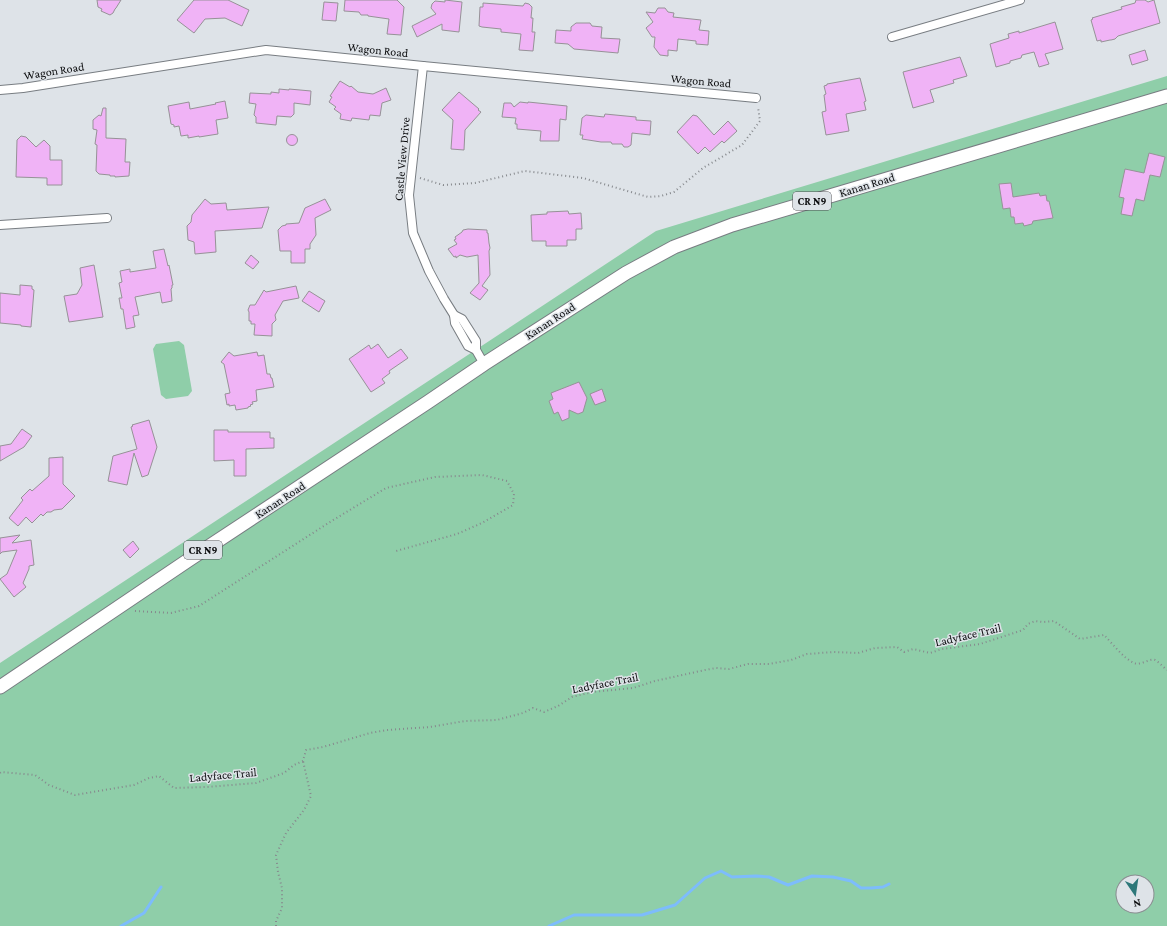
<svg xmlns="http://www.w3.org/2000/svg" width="1167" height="926" viewBox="0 0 1167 926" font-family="'Crimson Pro',serif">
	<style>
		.green { fill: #8fcea9; fill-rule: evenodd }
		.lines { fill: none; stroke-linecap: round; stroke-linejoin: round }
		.stream { stroke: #7dbcfc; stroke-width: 3 }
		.building { fill: #f0b3f6; stroke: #969297 }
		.street-casing { stroke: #787d82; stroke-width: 10 }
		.primary-casing { stroke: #787d82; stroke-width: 15 }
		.path { stroke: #86898d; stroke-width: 2; stroke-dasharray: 1 3; stroke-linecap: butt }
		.street { stroke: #fff; stroke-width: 8 }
		.primary { stroke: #fff; stroke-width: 13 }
		.labels { text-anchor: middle; stroke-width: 3; stroke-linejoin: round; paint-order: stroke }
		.shield { fill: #dee3e8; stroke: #4b4d50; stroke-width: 1 }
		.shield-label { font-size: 11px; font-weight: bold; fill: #0c0d0f }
		.street-label { font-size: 12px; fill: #0c0d0f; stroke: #dee3e8 }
	</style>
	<rect width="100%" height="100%" fill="#dee3e8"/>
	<g class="green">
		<path d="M1167,76v850h-1167v-263l656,-432zM1123,882h24v24h-24z"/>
		<polygon points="179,341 184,345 192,391 188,396 166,399 161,395 153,349 156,344"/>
	</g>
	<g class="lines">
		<g class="stream">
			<polyline points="121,926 144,913 161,887"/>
			<polyline points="549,926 574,915 642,915 675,905 705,878 721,871 732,877 756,876 769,877 788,885 812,876 833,877 851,881 861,888 871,888 883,887 889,884"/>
		</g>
	</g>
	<g class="building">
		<polygon points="97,0 121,0 116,8 115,9 113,13 110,15 101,11 102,9 98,7"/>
		<polygon points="194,0 228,0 249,10 242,26 225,18 205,19 194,33 177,20"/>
		<polygon points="345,0 397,0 404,7 401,35 387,34 389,19 368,16 368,15 361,15 359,12 344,11"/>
		<polygon points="445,0 462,2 459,32 442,30 442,24 417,37 412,26 436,14 431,8 432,4 435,1 445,2"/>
		<polygon points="1136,0 1145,0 1148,2 1154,0 1160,23 1118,36 1115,39 1111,40 1110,40 1101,42 1101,40 1097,41 1091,20 1093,19 1092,18 1122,9 1121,7 1135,3"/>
		<polygon points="324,2 338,3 336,21 322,20"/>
		<polygon points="483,3 523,6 525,3 529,4 532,7 531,18 533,18 532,32 535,32 533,51 519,50 521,34 501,32 501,29 482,27 479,26 480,7 483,7"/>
		<polygon points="658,8 665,8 668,12 674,13 673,17 701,20 699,30 709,31 708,45 696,44 696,41 678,39 677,51 668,50 668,56 660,55 654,47 655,37 652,37 646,28 653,22 646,12 655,13"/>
		<polygon points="1055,22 1063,49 1045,54 1049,64 1039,67 1034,52 1022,55 1021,58 1010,61 1010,63 996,67 990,44 1009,38 1008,34 1019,31 1019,33"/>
		<polygon points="576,23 590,23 592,26 602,27 601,38 620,39 618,53 574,49 568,44 555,43 556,30 571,31 571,27"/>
		<polygon points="1145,50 1148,60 1132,65 1129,55"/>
		<polygon points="960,57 967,76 953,80 954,83 930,90 934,102 913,108 903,72 938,63"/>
		<polygon points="860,78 866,101 864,102 866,110 846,114 849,131 826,135 822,112 826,111 824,95 826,94 824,86 827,85 827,84"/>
		<polygon points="340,81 350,87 351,86 358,92 373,94 386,88 391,100 382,103 380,116 370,115 369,120 352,118 351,121 340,119 341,114 334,109 336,107 329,102 332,97 330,96"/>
		<polygon points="279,89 289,90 289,89 311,91 310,105 294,103 294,114 291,117 277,116 276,125 256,123 256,117 254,115 256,104 249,103 250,93 271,94 271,92 279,93"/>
		<polygon points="459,92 479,109 478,110 481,112 465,130 464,150 451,149 453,120 442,110"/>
		<polygon points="225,101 228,118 216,120 218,134 199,137 199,136 188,138 188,135 181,136 179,126 174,127 174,125 171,124 168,106 189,102 190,109 216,104 215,103"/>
		<polygon points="520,102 528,103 528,102 567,106 566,120 560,119 559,141 540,141 541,131 517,129 517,124 515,124 516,118 502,117 504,103 511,103 514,107"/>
		<polygon points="103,108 106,108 106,138 126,139 125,162 130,162 129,176 115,177 115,176 110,176 110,175 99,174 96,171 97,145 95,144 97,130 93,129 93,120 99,115 101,116"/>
		<polygon points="605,114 636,117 636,120 651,121 650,135 632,133 631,145 628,147 624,147 622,144 612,144 611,142 601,142 582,139 583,135 580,135 582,118 586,115 604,117"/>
		<polygon points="693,115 697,116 714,135 728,121 737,131 724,143 722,141 710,152 705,147 698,154 677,132"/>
		<circle cx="292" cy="140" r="5.5"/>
		<polygon points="21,136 26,137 36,147 44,140 50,146 50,160 62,160 62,185 47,185 47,178 16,177 17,140"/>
		<polygon points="1149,153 1165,157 1160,177 1150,175 1144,201 1136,199 1132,216 1121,214 1124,198 1119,197 1125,169 1144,173"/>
		<polygon points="1011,183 1013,197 1039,193 1040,196 1046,195 1047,201 1049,201 1053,218 1033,221 1032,224 1024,226 1023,223 1015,224 1014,217 1011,217 1010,208 1003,209 999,184"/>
		<polygon points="205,199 211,204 226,203 227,210 269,207 262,228 215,231 216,252 195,254 194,242 188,240 187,226 191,222 192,215"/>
		<polygon points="325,199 331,210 315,218 316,235 310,244 310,249 305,249 305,263 291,263 291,251 280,251 278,230 282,226 286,225 286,224 299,223 305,208"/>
		<polygon points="568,211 569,214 581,213 582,229 576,229 576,240 567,240 567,246 546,246 546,241 532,241 531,215 547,214 547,212"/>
		<polygon points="468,229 487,230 487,233 488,233 489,243 490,248 489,251 490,275 482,286 488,290 480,300 470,293 479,283 478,255 467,257 460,255 456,258 456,256 454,257 448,249 457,244 454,240 456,239 455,237 462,232 463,230"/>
		<polygon points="164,249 168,266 169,265 173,285 172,285 172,288 171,289 172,301 162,303 160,292 135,297 139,315 133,316 135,327 126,329 123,309 121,309 119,298 122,298 119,283 122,282 120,271 130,269 130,272 156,268 153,251"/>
		<polygon points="251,255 259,262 253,269 245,263"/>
		<polygon points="94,265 103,317 69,322 64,296 77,294 82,285 80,268"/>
		<polygon points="20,285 32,286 32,289 34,290 31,327 21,326 21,325 0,323 0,293 20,295"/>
		<polygon points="296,286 299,298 283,301 275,315 276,320 272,324 272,336 254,335 255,324 251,324 251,321 249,321 249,312 248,310 250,305 255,305 264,290 266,292"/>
		<polygon points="309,291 325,301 319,312 302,301"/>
		<polygon points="378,344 388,358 401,349 408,358 389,371 390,373 382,379 385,383 371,392 349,359 369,345 371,349"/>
		<polygon points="229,352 234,356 257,352 258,356 264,355 267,374 270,374 271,378 272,378 274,387 256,390 257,401 252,402 253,404 250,405 251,406 248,407 248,408 236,410 235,405 229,406 229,404 227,405 225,394 230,393 224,364 221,362"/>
		<polygon points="579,382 587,398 583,412 578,414 569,410 569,418 562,421 558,412 554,414 549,401 553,399 551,393"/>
		<polygon points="602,389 606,401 595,405 590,394"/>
		<polygon points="149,420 157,447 148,475 142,477 134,453 127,485 108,481 113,456 137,449 131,427 133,426 132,425"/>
		<polygon points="22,429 32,436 24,447 0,461 0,446 11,444"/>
		<polygon points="214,430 228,430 228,432 270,432 270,438 274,438 274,448 246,449 246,476 234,476 234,460 214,461"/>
		<polygon points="63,457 63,484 75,496 62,509 54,510 51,512 47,512 43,516 41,514 32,523 26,517 18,526 9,518 23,500 21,498 30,489 32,491 49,476 49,458"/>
		<polygon points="20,535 12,543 31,540 34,565 29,566 29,569 23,583 26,587 14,597 0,579 7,574 17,550 2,552 0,554 0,538"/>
		<polygon points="133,541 139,549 130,558 123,550"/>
	</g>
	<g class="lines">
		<g class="street-casing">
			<g id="street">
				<polyline points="892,37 1020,0"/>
				<polyline points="423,66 409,195 413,233 429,271 444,299 454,315 462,319 476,341 476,350 484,364"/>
				<polyline points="0,90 23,88 266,50 423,66 756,98"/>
				<polyline points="0,225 107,218"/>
				<polyline points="454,315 455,323 468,346 476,350"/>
			</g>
		</g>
		<g class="primary-casing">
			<polyline id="primary" points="0,687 190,559 428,402 484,364 626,273 674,247 732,225 1167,96"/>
		</g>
		<g class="path">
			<polyline points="420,178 443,185 475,183 525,171 583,178 648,197 661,196 674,192 703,168 742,145 760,121 758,107"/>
			<polyline points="135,611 171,613 199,606 330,522 386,488 435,477 482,475 507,481 514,494 513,505 482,523 457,534 396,551"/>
			<path d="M0,773l1,-1 34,3 14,10 26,10 59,-10 15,-7 10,-2 15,12 33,-1 49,-4 28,-10 10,-8 9,-4 3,-11 17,-3 47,-14 17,-3 43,-3 35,-6 32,-1 26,-7 10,-5 11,4 14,-6 14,-9 20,-5 41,-4 22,-7 50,-11 11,-2 13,1 19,-5h21l22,-4 16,-6 27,-2 24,1 17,-5 22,-1 7,5 9,-3 17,4 12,-4 38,-5 43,-14 5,-6 7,-3 8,1 11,-1 26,18 24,-4c8,8 19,23 30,28 7,3 15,-5 21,-3 4,2 8,7 12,10"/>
			<polyline points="276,926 276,921 282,908 282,888 278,872 276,855 286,833 304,810 311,796 303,761"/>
		</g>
		<use href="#street" class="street"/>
		<use href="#primary" class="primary"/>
	</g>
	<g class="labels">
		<g class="shield">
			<rect x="793" y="192" width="38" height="18" rx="3"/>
			<rect x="184" y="541" width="38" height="18" rx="3"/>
		</g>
		<g class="shield-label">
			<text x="812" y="205">CR N9</text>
			<text x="203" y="554">CR N9</text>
		</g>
		<g class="street-label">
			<text transform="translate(378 50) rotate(6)" y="4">Wagon Road</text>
			<text transform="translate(54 71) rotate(-9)" y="4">Wagon Road</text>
			<text transform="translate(701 81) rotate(5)" y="4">Wagon Road</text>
			<text transform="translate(402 159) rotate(-85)" y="4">Castle View Drive</text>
			<text transform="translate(867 185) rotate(-17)" y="4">Kanan Road</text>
			<text transform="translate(550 321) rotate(-33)" y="4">Kanan Road</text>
			<text transform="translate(280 500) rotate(-33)" y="4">Kanan Road</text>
			<text transform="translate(968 635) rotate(-13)" y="4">Ladyface Trail</text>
			<text transform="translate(605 683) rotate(-11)" y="4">Ladyface Trail</text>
			<text transform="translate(223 775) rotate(-5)" y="4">Ladyface Trail</text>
		</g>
	</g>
	<g transform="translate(1135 894) rotate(167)"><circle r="19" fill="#dee3e8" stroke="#8a8d91"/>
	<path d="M0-3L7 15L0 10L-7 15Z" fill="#2d7779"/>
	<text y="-6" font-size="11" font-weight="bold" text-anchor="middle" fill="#0c0d0f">N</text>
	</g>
</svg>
